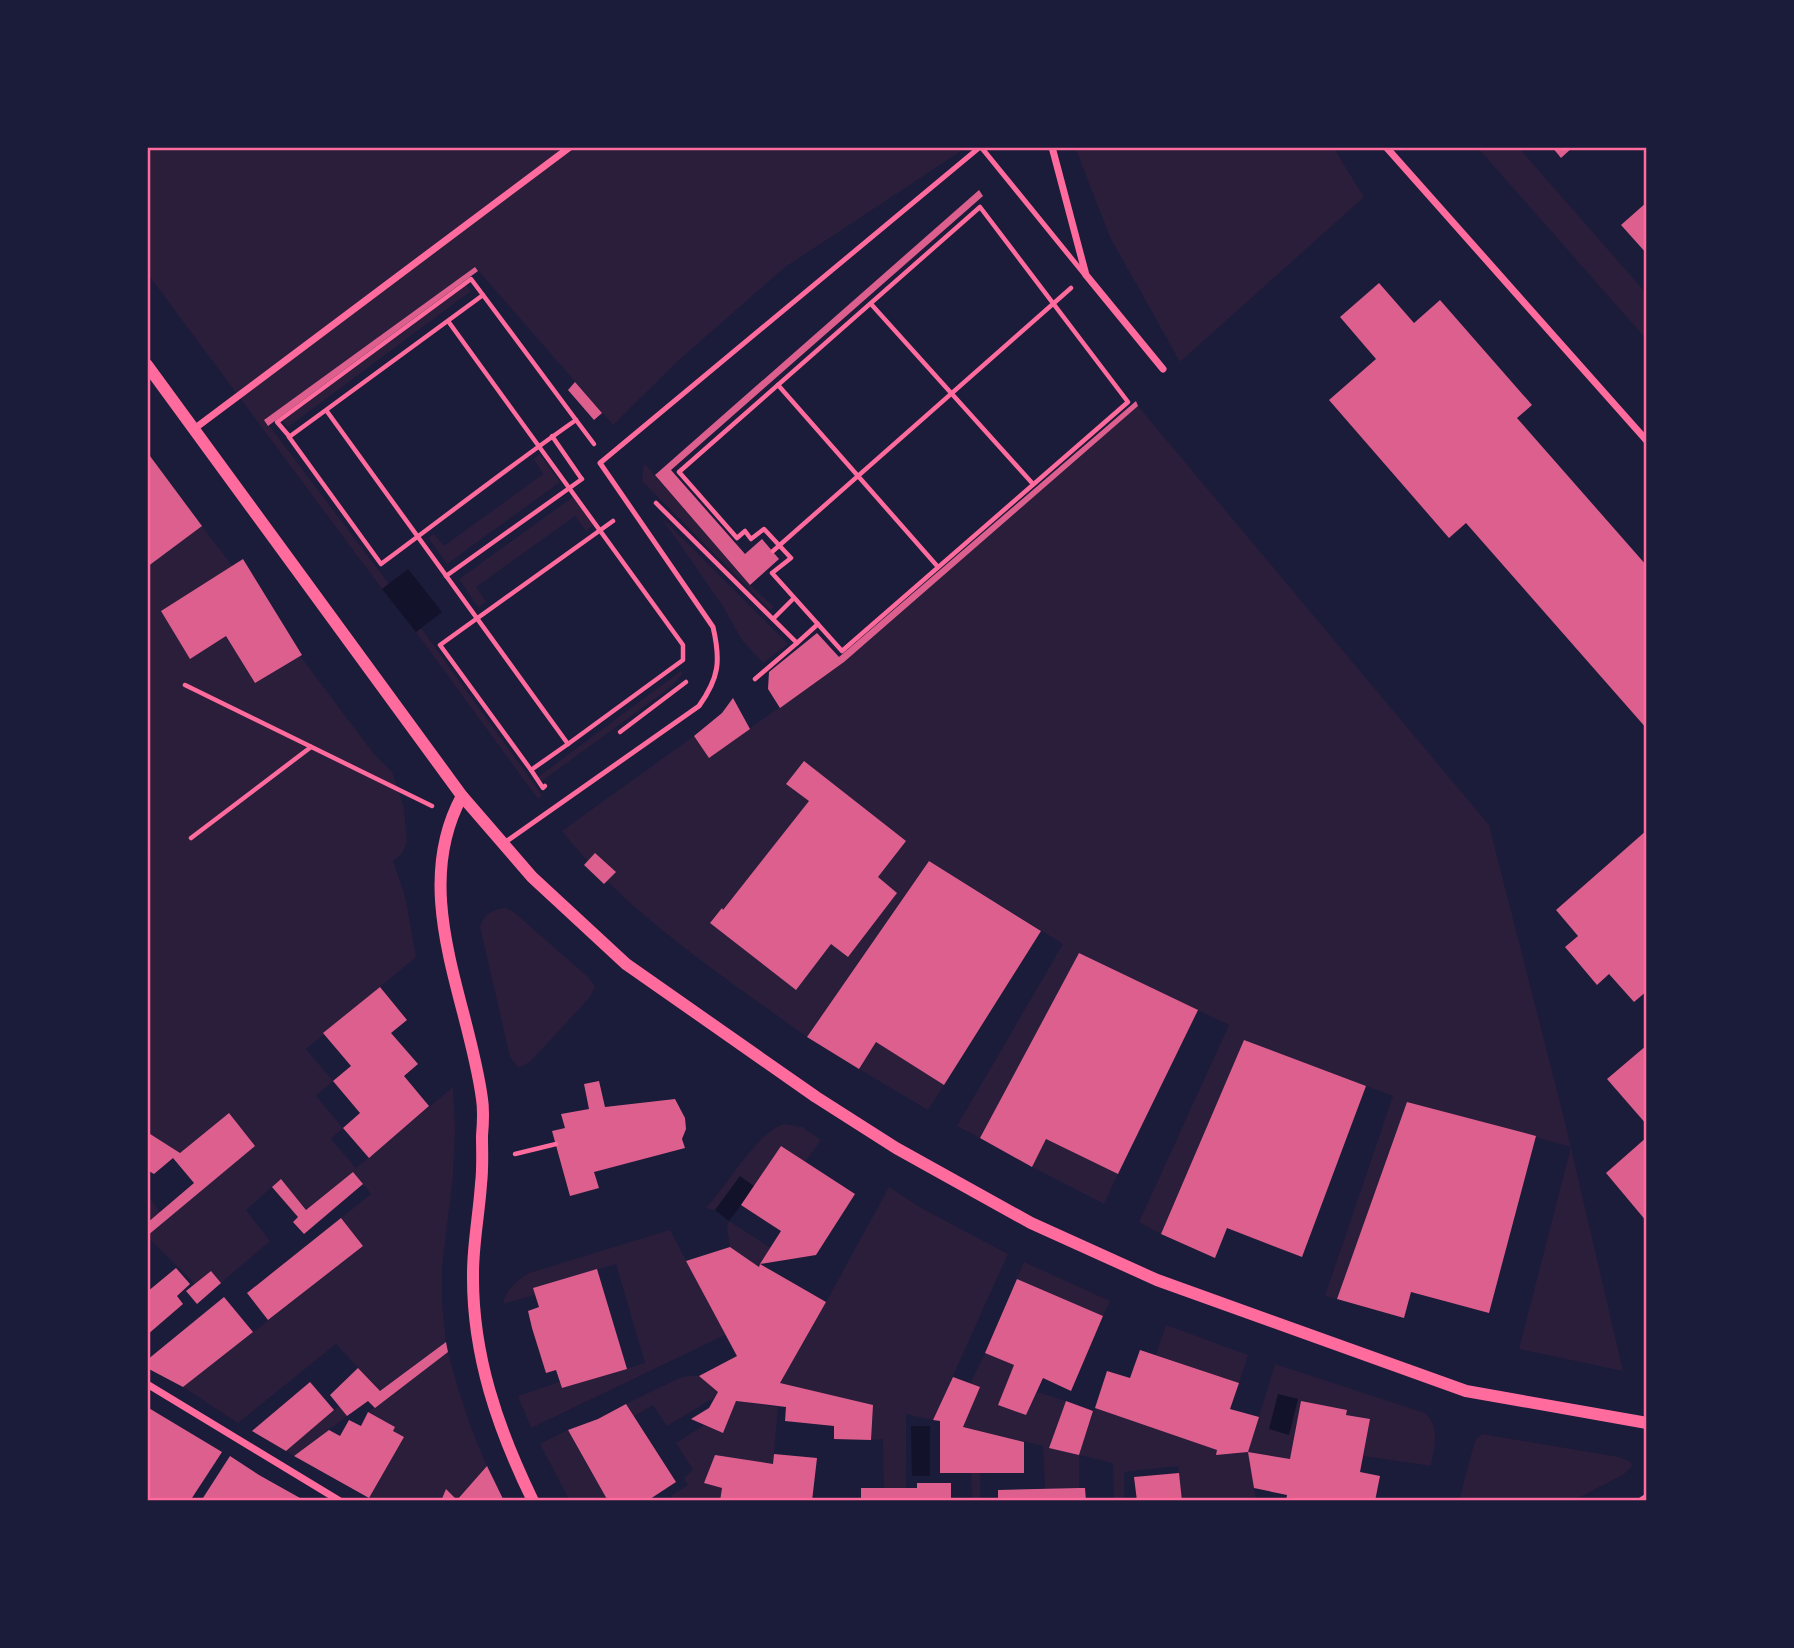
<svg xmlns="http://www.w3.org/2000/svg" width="1794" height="1648" viewBox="0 0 1794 1648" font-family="'Exo 2',sans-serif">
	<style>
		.green { fill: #2a1e3b }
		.water { fill: #12122b }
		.building { fill: #dd5f8e }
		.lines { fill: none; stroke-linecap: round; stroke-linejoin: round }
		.path { stroke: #ff6b9d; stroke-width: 4.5 }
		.service { stroke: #ff6b9d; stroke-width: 5 }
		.minor { stroke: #ff6b9d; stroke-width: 7 }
		.tertiary { stroke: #ff6b9d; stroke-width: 12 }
		.neatline { fill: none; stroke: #ff6b9d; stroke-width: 2.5 }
	</style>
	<rect width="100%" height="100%" fill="#1b1b3a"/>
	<g class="green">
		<polygon points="147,147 963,147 964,149 784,268 679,360 613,425 475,267 265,420 389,584 382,589 147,273"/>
		<polygon points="1075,147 1333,147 1364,197 1180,362 1110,237"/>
		<polygon points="1477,147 1518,147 1647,294 1647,340"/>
		<polygon points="466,285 471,291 288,427 283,421"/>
		<path d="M1138,406l351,419 76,297 58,249 -104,-22 52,-202 -164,-45 -70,197 -12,-3 68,-200 -149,-56 -83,194 -22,-12 90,-197 -150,-72 -99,185 -23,-12 106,-182 -134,-83 -122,176c-83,-60 -181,-124 -245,-206l132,-95 15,21 135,-95z"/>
		<polygon points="540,454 560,482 447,564 428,538 434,534 444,546 543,474 534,459"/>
		<polygon points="644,463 750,585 774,607 770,610 642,481"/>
		<polygon points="573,497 593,525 586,531 575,516 476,587 486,602 478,607 459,579"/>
		<polygon points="661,517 788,644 763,663 742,640 724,608"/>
		<polygon points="202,526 374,754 392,772 404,808 407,842 402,854 393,861 405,896 416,957 306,1049 333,1081 316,1096 343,1128 331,1139 356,1168 453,1087 455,1129 453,1176 442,1267 442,1303 446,1342 380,1391 336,1344 238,1423 183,1387 363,1246 341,1218 371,1194 353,1172 306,1210 281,1179 246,1210 270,1241 221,1283 211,1271 195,1284 147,1236 254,1146 229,1113 180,1153 147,1132 147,853 151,848 147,845 147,567"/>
		<polygon points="421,628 542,795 538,799 416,632"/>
		<polygon points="681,671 683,673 672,686 542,781 538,777"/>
		<path d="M506,908l9,5 73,64 7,9 -5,11 -60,65 -12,6 -8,-11 -30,-130c4,-13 13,-18 26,-19z"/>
		<polygon points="876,1042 944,1085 928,1110 859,1069"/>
		<path d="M784,1124l18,3 19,13 -16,22 -24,-16 -26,41 -15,-10 -25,33 -9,-2c21,-22 51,-76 78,-84z"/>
		<polygon points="1046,1139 1118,1174 1104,1204 1032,1167"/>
		<path d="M889,1187l34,22 85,45 -75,166 -27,-6v74h-22l-1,-49 -12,1 -125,-65 -21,-40 -194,93 -13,-32 42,-14 2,6 83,-25 -29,-99 -83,24 2,7 -32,9c3,-14 13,-23 26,-31l141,-43 30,57 59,-20 -29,-20 -3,-21 2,-5 42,27 -10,16 65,38z"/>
		<polygon points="147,1195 160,1212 147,1223"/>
		<polygon points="1024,1262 1110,1301 1103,1316 1017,1279"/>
		<polygon points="1166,1325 1248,1355 1239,1383 1156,1355"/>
		<path d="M448,1352c10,39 22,76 39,114l-30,34 -11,-11 -5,12h-66l-6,-3 34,-60 -10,-7 2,-4 -27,-15z"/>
		<path d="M985,1353l29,12 -16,40 28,10 11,-23 29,9 -17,46 30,7 16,-46 122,42 -1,5 32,-3 27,-88 150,49c16,14 9,35 6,53l-68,-10 7,-37 -24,-4 1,-5 -57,49 -41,-7 7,49h-74l-4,-35 -54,6v29h-10l-1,-38 -34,-8v33l-34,1 -2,-43 -80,-19 7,-43z"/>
		<polygon points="689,1376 699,1376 718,1392 715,1397 667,1426 653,1405 634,1416 626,1404 679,1378"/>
		<polygon points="736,1401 778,1407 773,1464 715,1455 704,1483 722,1488 720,1501 670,1501 672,1495 688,1485 684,1478 693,1470 676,1443 704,1425 723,1433"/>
		<polygon points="339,1406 347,1416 294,1456 286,1451"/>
		<polygon points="568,1430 608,1501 570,1501 540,1444"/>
		<polygon points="1482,1434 1619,1457 1631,1462 1632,1466 1623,1475 1572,1501 1459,1501 1474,1444 1477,1438"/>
		<polygon points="971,1473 980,1473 980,1501 972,1501"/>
	</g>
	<g class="water">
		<polygon points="408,569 442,612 416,632 382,589"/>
		<polygon points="740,1176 755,1187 729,1221 715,1210"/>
		<polygon points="1278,1394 1298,1399 1289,1435 1269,1429"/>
		<polygon points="911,1426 930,1426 930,1476 912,1476"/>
	</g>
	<g class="building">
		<polygon points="1552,147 1573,147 1561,158"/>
		<polygon points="979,190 983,196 671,470 745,554 762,539 779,559 750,585 655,475"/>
		<polygon points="1647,202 1647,254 1621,225"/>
		<polygon points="475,267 478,271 268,426 264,420"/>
		<polygon points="1379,283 1414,323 1440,300 1532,405 1517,418 1647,566 1647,729 1466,523 1449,538 1329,400 1376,359 1340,317"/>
		<polygon points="575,382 602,413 594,420 568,390"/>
		<polygon points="1136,401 1138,406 844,662 780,708 768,689 769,672 817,633 839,657"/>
		<polygon points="147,452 202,526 147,567"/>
		<polygon points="243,559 302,655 255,683 226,636 190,659 161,611"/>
		<polygon points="733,698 750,729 709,758 694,736 722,713"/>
		<polygon points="804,761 906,841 878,877 897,893 848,957 831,944 796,990 710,923 722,908 723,910 809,801 786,784"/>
		<polygon points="1647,830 1647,991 1634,1002 1609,974 1597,985 1565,947 1578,936 1556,910"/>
		<polygon points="595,853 616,872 604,884 584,865"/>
		<polygon points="929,861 1041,931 944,1085 876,1042 859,1069 807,1037"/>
		<polygon points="1079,953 1198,1010 1118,1174 1046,1139 1032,1167 980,1138"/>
		<polygon points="380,987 407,1020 391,1033 418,1064 404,1076 429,1106 369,1158 343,1128 360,1113 333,1081 351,1066 323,1033"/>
		<polygon points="1244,1040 1366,1086 1302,1257 1227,1228 1215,1258 1161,1234"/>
		<polygon points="1647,1045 1647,1125 1607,1079"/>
		<polygon points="599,1081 605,1107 675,1099 685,1118 686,1129 682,1139 685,1148 594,1172 599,1188 570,1196 552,1131 565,1128 561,1114 589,1109 584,1084"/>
		<polygon points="1407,1102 1536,1136 1489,1313 1411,1292 1404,1318 1337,1299"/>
		<polygon points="229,1113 255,1146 147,1236 147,1223 194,1183 173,1158 154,1174 147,1170 147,1132 180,1153"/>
		<polygon points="1647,1137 1647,1222 1606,1173"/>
		<polygon points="781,1146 855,1194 816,1255 760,1264 826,1302 780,1383 873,1405 871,1440 834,1439 834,1426 785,1421 786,1407 736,1401 723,1433 691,1419 709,1408 718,1392 699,1376 737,1356 686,1261 730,1247 759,1267 760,1264 781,1231 741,1205"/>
		<polygon points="353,1172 363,1184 304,1234 293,1222 298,1217 272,1187 281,1179 306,1210"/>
		<polygon points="341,1218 363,1246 268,1320 247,1293"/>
		<polygon points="176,1268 190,1284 177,1296 183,1304 147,1335 147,1292"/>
		<polygon points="597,1269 627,1369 562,1388 556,1370 546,1373 532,1328 528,1311 539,1307 533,1288"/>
		<polygon points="211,1271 221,1283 197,1304 186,1291"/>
		<polygon points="1017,1279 1103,1316 1071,1391 1043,1378 1026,1415 998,1405 1014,1365 985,1353"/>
		<polygon points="224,1297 253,1332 183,1387 147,1368 147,1360"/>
		<polygon points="446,1342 448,1352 375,1408 368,1401 347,1416 330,1395 358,1368 380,1391"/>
		<polygon points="1140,1350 1239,1383 1230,1409 1259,1417 1248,1452 1216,1455 1217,1450 1095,1408 1107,1371 1130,1378"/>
		<polygon points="953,1377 980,1387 963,1427 1024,1442 1024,1473 940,1473 940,1421 933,1420"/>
		<polygon points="310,1382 334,1410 286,1451 252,1431"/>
		<polygon points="1066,1401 1093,1411 1079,1455 1049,1448"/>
		<polygon points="1301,1401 1347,1410 1346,1415 1370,1419 1360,1472 1380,1476 1375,1501 1286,1501 1287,1495 1254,1488 1248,1452 1290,1459"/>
		<polygon points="626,1404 676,1482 647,1501 608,1501 568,1430 598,1419"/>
		<polygon points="147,1407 222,1452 190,1501 147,1501"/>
		<polygon points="368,1412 395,1427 393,1431 404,1437 369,1498 294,1456 329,1430 340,1436 349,1420 361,1426"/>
		<polygon points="774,1454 817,1458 812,1501 720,1501 722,1488 704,1483 715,1455 773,1464"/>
		<polygon points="230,1456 259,1475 300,1498 298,1501 201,1501"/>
		<polygon points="487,1466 504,1501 483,1501 482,1498 479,1501 441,1501 446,1489 457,1500"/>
		<polygon points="1179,1473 1182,1501 1137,1501 1134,1477"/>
		<polygon points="917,1483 951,1483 951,1501 861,1501 861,1488 917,1488"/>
		<polygon points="1079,1488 1085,1488 1086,1501 998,1501 998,1490"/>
	</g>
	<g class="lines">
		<g class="path">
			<polygon points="980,207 1128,402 842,651 772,573 791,558 764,529 751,539 745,531 737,538 679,472"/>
			<polyline points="871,304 1033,484"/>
			<polyline points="778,385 938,567"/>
			<path d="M326,410l-37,27 92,127c65,-48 129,-98 195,-144l-93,-125 -157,115c80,111 161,222 242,334l115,-84v-15c-78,-108 -157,-216 -235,-324"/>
			<polyline points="576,420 594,444"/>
			<polyline points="289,436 277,422 471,279 483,295"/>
			<polyline points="552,436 581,478"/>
			<polyline points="656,503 797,643 755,679"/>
			<polyline points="773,551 1071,288"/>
			<polyline points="446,576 582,479"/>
			<polyline points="773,619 794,598"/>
			<polyline points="797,643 818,624"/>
			<polyline points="185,685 432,806"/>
			<polyline points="620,732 686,682"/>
			<polyline points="568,744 531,770 440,645 613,521"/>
			<polyline points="531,770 543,788 545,786"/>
			<polyline points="191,838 311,747"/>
			<polyline points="515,1154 556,1144"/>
		</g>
		<g class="service">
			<polyline points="981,147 1085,275"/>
			<path d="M504,843l195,-137c20,-28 22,-45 14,-79l-113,-164 380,-316"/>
		</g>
		<g class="minor">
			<polyline points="1052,147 1086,275 1163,369"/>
			<polyline points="1386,147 1647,441"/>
			<polyline points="194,429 570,147"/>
			<polyline points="147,1384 340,1501"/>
			<polyline points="1641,1501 1647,1497"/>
		</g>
		<g class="tertiary">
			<polyline points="147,365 462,796 532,877 626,964 816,1097 896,1148 1031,1223 1157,1280 1466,1391 1647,1423"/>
			<path d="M462,796c-53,97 7,204 20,303 2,12 1,25 0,37 0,16 1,32 -1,48 -2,30 -8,60 -8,89 -1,82 25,156 60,228"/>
		</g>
	</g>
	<rect width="1794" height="1648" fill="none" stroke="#1b1b3a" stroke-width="298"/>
	<rect x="149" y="149" width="1496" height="1350" class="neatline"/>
</svg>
